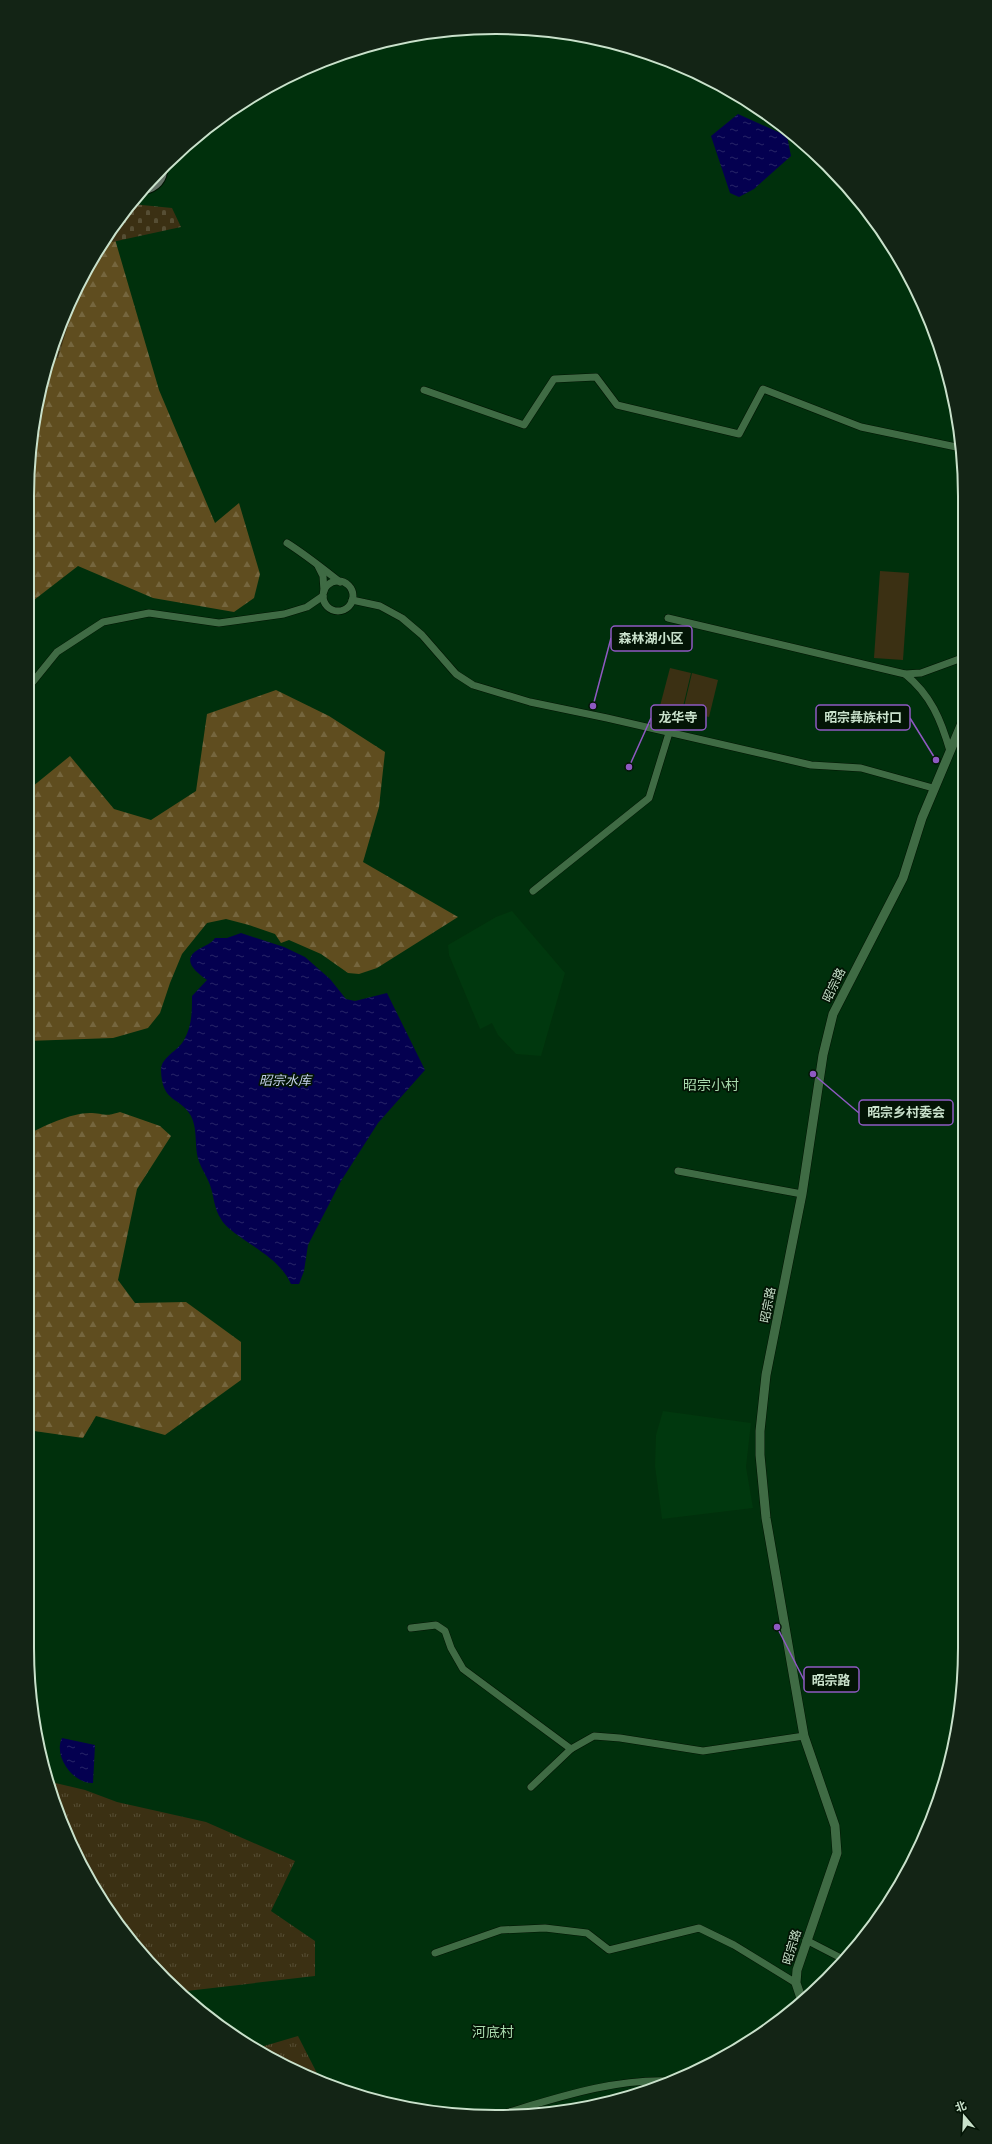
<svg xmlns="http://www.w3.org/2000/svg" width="992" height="2144" viewBox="0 0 992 2144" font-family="'Fira Sans Condensed','Noto Sans SC',sans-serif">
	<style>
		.built { fill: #00380e }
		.grass { fill: url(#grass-tufts) }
		.forest { fill: url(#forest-firs) }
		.cemetery { fill: url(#cemetery-stones) }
		.pitch { fill: #3b3013 }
		.water { fill: url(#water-ripples) }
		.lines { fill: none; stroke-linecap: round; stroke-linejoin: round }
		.minor-casing { stroke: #011403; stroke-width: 8 }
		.tertiary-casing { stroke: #011403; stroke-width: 10 }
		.secondary-casing { stroke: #011403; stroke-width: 12 }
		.minor { stroke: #3f6b44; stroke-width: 7 }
		.tertiary { stroke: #3f6b44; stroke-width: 9 }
		.secondary { stroke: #637166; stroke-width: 10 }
		.labels { text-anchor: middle; stroke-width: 3.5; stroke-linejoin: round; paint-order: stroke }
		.street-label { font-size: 12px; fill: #c9e1cb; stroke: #031405 }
		.water-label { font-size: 13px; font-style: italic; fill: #c5d1ec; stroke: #031405 }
		.quarter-label { font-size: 14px; fill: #a9daad; stroke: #031405 }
		.rim { fill: none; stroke: #c9e1cb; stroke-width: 2 }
		.leader { fill: none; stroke: #8e59c2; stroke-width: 1.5 }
		.callout-dot { fill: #8e59c2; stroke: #031405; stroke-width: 1.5 }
		.callout { fill: #031405; stroke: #8e59c2; stroke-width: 1.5 }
		.callout-label { font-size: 13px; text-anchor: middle; font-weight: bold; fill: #c9e1cb }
	</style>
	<defs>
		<pattern id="grass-tufts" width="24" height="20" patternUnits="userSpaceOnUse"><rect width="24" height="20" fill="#3b3013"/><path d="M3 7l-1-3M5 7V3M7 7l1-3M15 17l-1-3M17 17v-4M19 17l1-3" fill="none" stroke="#564e34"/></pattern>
		<pattern id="forest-firs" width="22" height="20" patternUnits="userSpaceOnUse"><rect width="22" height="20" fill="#5f4d1f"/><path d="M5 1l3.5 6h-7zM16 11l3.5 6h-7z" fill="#75663e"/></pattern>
		<pattern id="cemetery-stones" width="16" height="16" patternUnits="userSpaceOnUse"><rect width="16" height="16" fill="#3b3013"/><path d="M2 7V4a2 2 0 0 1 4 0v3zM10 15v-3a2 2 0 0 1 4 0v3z" fill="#564e34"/></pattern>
		<pattern id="water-ripples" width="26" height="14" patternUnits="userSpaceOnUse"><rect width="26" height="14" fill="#040050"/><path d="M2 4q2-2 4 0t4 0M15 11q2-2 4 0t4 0" fill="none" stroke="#272568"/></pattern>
	</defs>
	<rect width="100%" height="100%" fill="#00300c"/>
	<g class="built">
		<polygon points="512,911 565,973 541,1056 516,1054 498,1035 492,1023 480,1029 449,955 448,945 496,917"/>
		<polygon points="663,1411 751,1423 746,1467 753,1508 662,1519 655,1466 656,1435"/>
	</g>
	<g class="grass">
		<path d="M47,1781l38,9 32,12 89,20 89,39 -24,50 44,30v35l-137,16c-12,-12 -24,-23 -35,-35 -39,-47 -80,-117 -96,-176z"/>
		<polygon points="298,2036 321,2081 262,2054 254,2049"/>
	</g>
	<g class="forest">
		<polygon points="112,229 159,390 215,523 239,503 260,574 254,598 234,612 153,598 78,566 34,600 27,613 27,496 36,405 63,317 106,236"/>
		<polygon points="276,690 329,716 385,752 379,807 363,862 458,917 377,968 359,974 348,973 321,954 289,940 281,943 275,934 249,925 226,919 207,923 182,954 170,983 160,1013 148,1028 113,1038 27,1041 27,791 70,756 114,809 151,820 196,791 207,714"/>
		<path d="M120,1112l40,14 11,10 -34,53 -19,91 17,23 51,-1 55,40v38l-76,55 -69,-19 -13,22 -56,-8v-295c16,-9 46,-23 65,-22 14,1 12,4 28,-1z"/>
	</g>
	<g class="cemetery">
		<polygon points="132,204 172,208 181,227 103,244 85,274 106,236"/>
		<polygon points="81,282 58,358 50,359 63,317"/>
	</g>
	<g class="pitch">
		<polygon points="880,571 909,573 903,660 874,658"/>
		<polygon points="670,668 691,673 682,711 660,706"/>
		<polygon points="692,673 718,680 709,717 683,711"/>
	</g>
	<g class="water">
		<polygon points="738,114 787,136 791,156 754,189 739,197 730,193 711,136"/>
		<path d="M241,933l43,14 21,10 25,22 16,20 9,2 32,-8 38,77 -47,53 -37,58 -33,64 -4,26 -5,13h-8c-11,-24 -35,-35 -55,-50 -5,-4 -12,-9 -15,-15 -7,-10 -7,-23 -11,-34 -4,-11 -11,-19 -13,-31 -2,-13 0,-26 -6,-38 -11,-20 -29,-12 -30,-46 0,-13 17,-19 23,-30 8,-14 8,-28 8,-44l15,-16c-11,-8 -27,-20 -8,-31 7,-4 12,-5 16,-11h12z"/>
		<path d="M62,1738l33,7 -2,38c-20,1 -40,-27 -31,-45z"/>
	</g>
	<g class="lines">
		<g class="minor-casing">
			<g id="minor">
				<polyline points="424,390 524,425 554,379 596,377 617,405 739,434 763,389 861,427 961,448"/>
				<path d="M287,543c19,12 35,25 53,39"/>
				<polyline points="318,566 323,576 324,591"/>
				<circle cx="338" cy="596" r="15"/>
				<polyline points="352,600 380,606 402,618 422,635 456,674 473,685 530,702 607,718 811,765 861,768 933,788"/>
				<polyline points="668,618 905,674"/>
				<polyline points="27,689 57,652 103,622 149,613 219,623 284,614 307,607 323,596"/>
				<path d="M950,751c-9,-31 -19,-56 -45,-77l16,-1 41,-15"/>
				<polyline points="533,891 649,798 669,733"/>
				<polyline points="678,1171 802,1194"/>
				<polyline points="411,1628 436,1625 445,1631 451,1648 463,1669 571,1749 594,1736 620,1738 703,1751 804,1736"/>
				<polyline points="531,1787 571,1749"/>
				<polyline points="806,1940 841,1958 848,1958"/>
				<polyline points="435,1953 501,1930 545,1928 587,1933 609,1950 699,1928 734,1945 796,1983"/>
				<path d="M492,2117c59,-17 119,-39 180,-36"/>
			</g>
		</g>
		<g class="tertiary-casing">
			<polyline id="tertiary" points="802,2001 796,1983 797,1970 837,1853 835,1826 804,1736 766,1518 760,1455 760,1431 766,1375 802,1194 823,1055 833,1014 903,878 922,818 962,723"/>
		</g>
		<g class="secondary-casing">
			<path id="secondary" d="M144,189c11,-2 19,-10 18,-21"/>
		</g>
		<use href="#minor" class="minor"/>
		<use href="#tertiary" class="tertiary"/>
		<use href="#secondary" class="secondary"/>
	</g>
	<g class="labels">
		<g class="street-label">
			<text transform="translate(834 985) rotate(-64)" y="4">昭宗路</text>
			<text transform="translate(768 1305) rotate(-79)" y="4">昭宗路</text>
			<text transform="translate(792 1947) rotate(-73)" y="4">昭宗路</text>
		</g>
		<g class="water-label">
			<text x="285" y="1085">昭宗水库</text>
		</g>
		<g class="quarter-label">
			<text x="711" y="1090">昭宗小村</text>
			<text x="493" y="2037">河底村</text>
		</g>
	</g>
	<path d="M0 0H992V2144H0ZM496 34H496A462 462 0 0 1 958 496V1648A462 462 0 0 1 496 2110H496A462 462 0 0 1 34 1648V496A462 462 0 0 1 496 34Z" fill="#132415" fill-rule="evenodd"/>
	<path class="rim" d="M496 34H496A462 462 0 0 1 958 496V1648A462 462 0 0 1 496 2110H496A462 462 0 0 1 34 1648V496A462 462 0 0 1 496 34Z"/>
	<path class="leader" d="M593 706L611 638M629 767L651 718M936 760L910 718M813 1074L859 1113M777 1627L804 1680"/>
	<g class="callout-dot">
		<circle cx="593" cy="706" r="4"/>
		<circle cx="629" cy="767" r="4"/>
		<circle cx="936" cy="760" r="4"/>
		<circle cx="813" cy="1074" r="4"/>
		<circle cx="777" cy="1627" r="4"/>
	</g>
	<g class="callout">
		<rect x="611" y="626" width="81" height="25" rx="4"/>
		<rect x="651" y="705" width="55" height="25" rx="4"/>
		<rect x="816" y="705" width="94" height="25" rx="4"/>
		<rect x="859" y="1100" width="94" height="25" rx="4"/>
		<rect x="804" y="1667" width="55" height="25" rx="4"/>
	</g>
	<g class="callout-label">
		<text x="651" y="643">森林湖小区</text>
		<text x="678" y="722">龙华寺</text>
		<text x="863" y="722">昭宗彝族村口</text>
		<text x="906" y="1117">昭宗乡村委会</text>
		<text x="831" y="1685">昭宗路</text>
	</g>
	<g transform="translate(964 2116) rotate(341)" stroke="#031405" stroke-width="3" paint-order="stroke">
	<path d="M0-3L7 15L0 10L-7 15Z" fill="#c9e1cb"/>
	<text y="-6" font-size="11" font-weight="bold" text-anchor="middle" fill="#c9e1cb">北</text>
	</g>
</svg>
